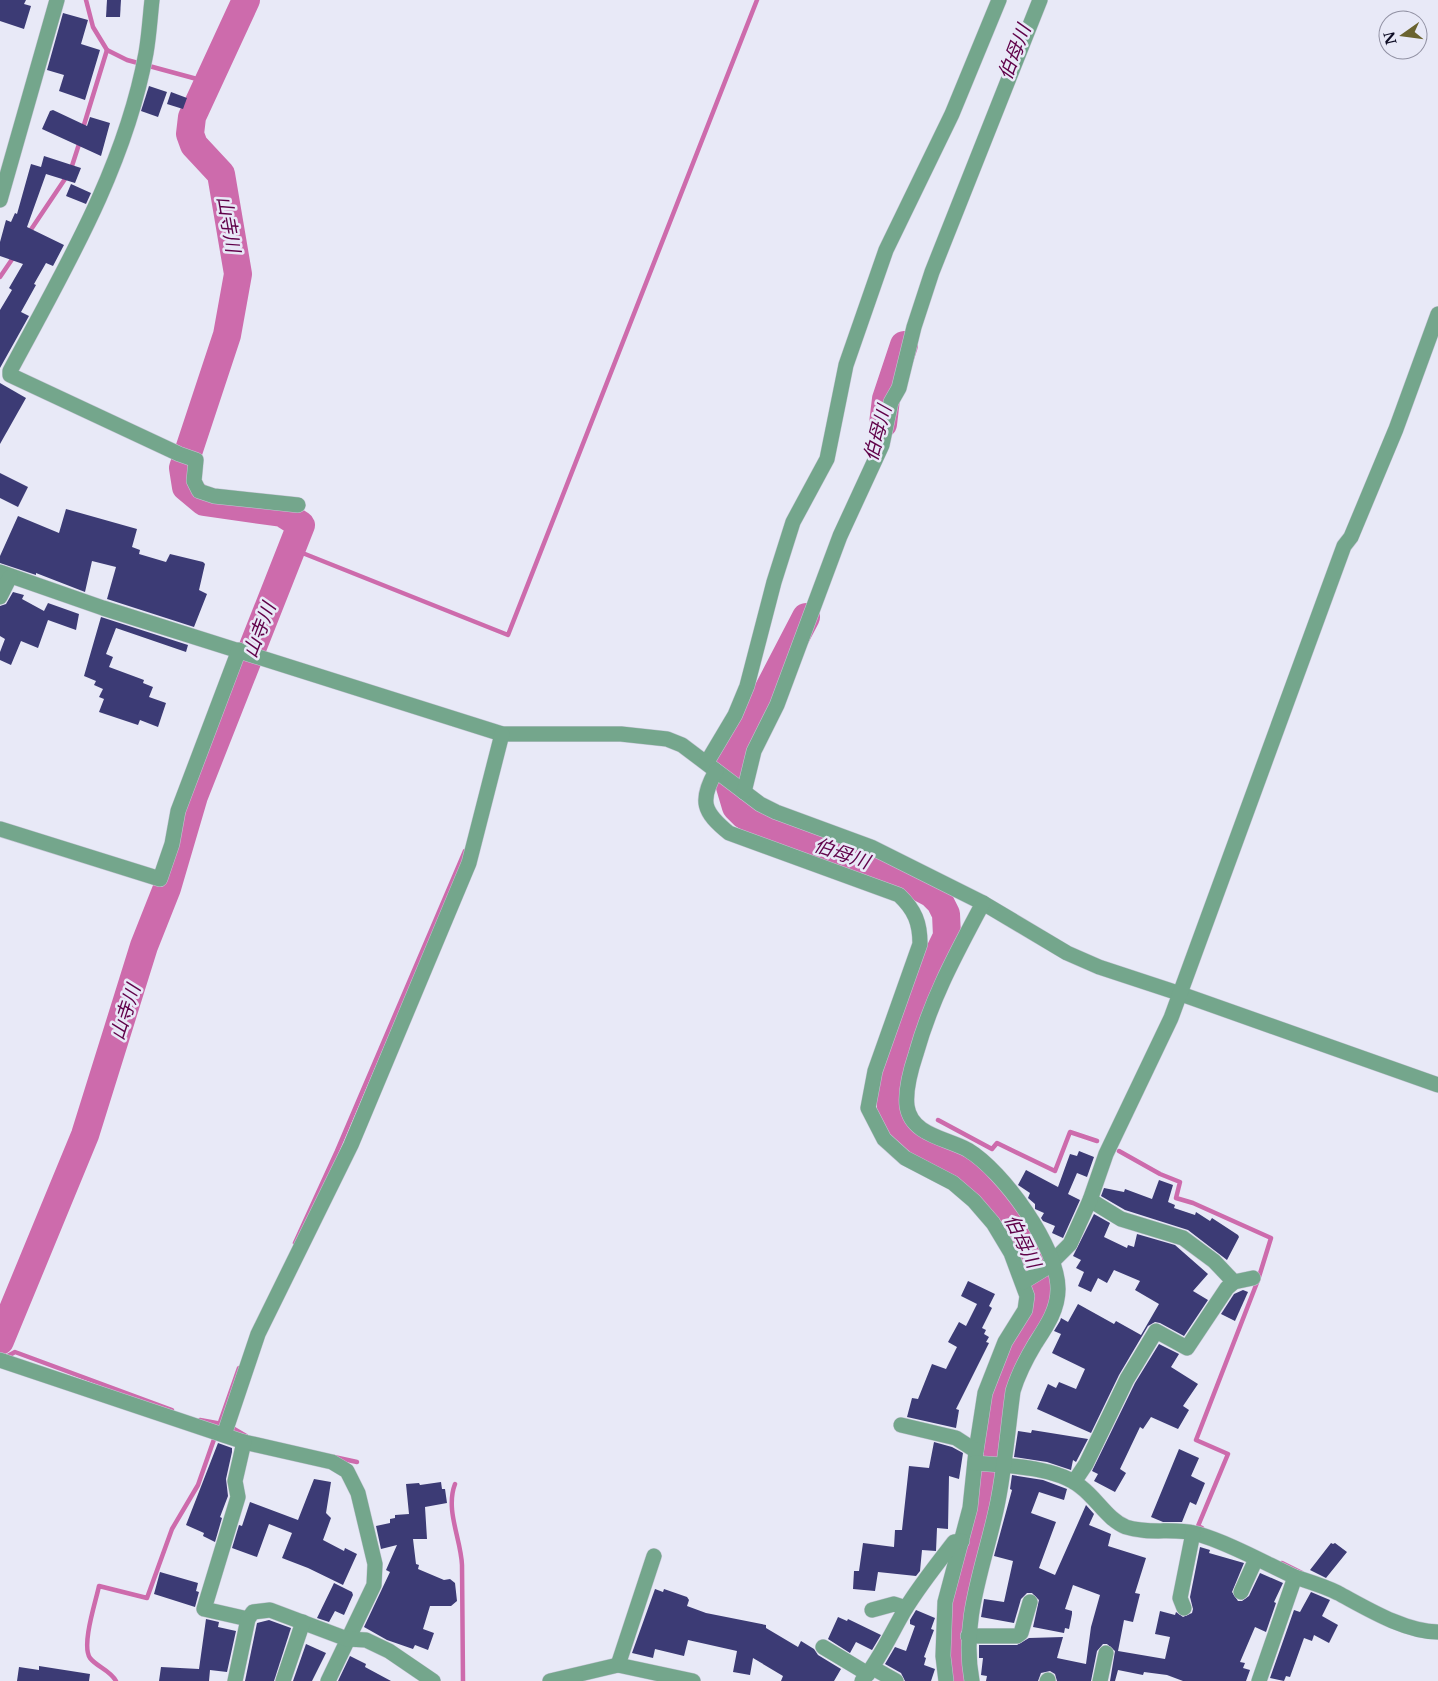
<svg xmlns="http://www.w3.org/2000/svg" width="1438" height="1681" viewBox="0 0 1438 1681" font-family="'Libre Baskerville','Noto Sans JP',serif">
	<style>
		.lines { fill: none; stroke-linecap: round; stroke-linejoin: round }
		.stream { stroke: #cd6bac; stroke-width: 4.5 }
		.river { stroke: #cd6bac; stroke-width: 28 }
		.building { fill: #3c3b75 }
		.minor-casing { stroke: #c5c6d5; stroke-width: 16 }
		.minor { stroke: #74a68c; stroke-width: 15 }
		.labels { text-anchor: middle; stroke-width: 5; stroke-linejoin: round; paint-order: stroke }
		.water-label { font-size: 19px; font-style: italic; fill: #600149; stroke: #e8e9f7 }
	</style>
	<rect width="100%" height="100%" fill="#e8e9f7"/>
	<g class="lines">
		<g class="stream">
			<polyline points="86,0 93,27 107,50"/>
			<polyline points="83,128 107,50 127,60 208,82"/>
			<polyline points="71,169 80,141"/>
			<polyline points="28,234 67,176"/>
			<polyline points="0,277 15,255"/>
			<polyline points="305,554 508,635 757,0"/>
			<polyline points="938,1120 992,1149 997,1143 1055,1171 1070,1132 1097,1141"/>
			<polyline points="1119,1151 1160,1174 1180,1182 1176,1198 1193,1203 1271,1238 1258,1280 1196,1440 1228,1454 1198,1526 1202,1528"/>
			<polyline points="295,1243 337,1151 465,851"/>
			<polyline points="4,1358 15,1352 172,1410"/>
			<polyline points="200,1420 222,1424"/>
			<polyline points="229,1426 246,1436"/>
			<polyline points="334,1457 357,1462"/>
			<path d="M455,1484c-10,26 6,55 7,81l1,116"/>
			<polyline points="1282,1563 1302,1573"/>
			<path d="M116,1681c-6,-11 -19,-14 -26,-23 -9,-13 6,-57 9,-72l48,12 25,-69 26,-44 41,-117"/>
		</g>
		<g class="river">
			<polyline points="883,424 886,399 904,345"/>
			<polyline points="806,617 729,765 728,780 736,807 744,815 758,824 800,836 883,868 932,894 940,902 946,914 947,936 914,1004 899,1052 890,1098 892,1119 899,1132 909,1144 961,1169 992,1191 1013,1216 1042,1280 1044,1301 1041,1314 1012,1359 999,1389 995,1407 987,1489 954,1630 962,1681"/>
			<polyline points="0,1341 85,1135 144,946 167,888 194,796 301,525 282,513 204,502 186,487 183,468 227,335 238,274 221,174 194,145 190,134 192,117 246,0"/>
		</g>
	</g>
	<g class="building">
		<polygon points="0,0 26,0 24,4 31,6 24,29 0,21"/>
		<polygon points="107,0 121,0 120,17 106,17"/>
		<polygon points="63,13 88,20 81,44 100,50 85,100 59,91 64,75 47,70"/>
		<polygon points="149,86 167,92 158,117 141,111"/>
		<polygon points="171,92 187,98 183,109 167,104"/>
		<polygon points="53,110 87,126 90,117 110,123 101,156 42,129 50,111"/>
		<polygon points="44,156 81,168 75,183 46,174 27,227 64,245 53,266 46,263 34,284 36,285 21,312 29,316 0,368 0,310 12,290 9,288 23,264 0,256 0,242 6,220 11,222 15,213 17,214 31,164 41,167"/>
		<polygon points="71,184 91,193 86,204 66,196"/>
		<polygon points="0,383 26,398 0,444"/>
		<polygon points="0,473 28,487 18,507 0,498"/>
		<polygon points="66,509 137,529 132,547 140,550 139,554 166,562 170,554 203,562 205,564 199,590 207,594 194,627 107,599 116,567 92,561 85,592 36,573 36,575 0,563 0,556 18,516 59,533"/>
		<polygon points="13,592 24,595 22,599 44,611 48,603 79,614 76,630 48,620 38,648 21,641 11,665 0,660 0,652 5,639 0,636 0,606 6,604"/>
		<polygon points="101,617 188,645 186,652 116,628 106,654 113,657 109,667 144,680 143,683 153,687 149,697 166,703 158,727 140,720 138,725 99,712 104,699 99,697 103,689 94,685 96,681 84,676"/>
		<polygon points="1079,1151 1094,1157 1087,1177 1077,1173 1068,1194 1080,1200 1063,1238 1052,1233 1055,1226 1043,1221 1041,1218 1044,1213 1035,1209 1035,1204 1028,1198 1030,1193 1018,1185 1026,1170 1058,1187 1070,1154 1077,1156"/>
		<polygon points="1159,1180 1173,1185 1168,1202 1175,1205 1174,1208 1195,1215 1196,1212 1210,1221 1212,1218 1238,1235 1239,1237 1227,1260 1188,1230 1125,1210 1101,1196 1104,1188 1124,1192 1125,1189 1152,1199"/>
		<polygon points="1094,1214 1110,1223 1104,1237 1127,1248 1128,1245 1134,1247 1137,1234 1175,1245 1208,1274 1193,1291 1208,1300 1184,1336 1160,1323 1155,1322 1148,1326 1119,1375 1091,1433 1037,1409 1048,1384 1056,1388 1059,1382 1076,1389 1085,1369 1052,1353 1061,1334 1054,1331 1060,1321 1061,1318 1068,1322 1078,1304 1114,1324 1116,1321 1141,1335 1159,1304 1135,1290 1140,1281 1114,1270 1107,1283 1098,1278 1091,1292 1078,1286 1084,1272 1076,1268 1081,1260 1073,1256"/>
		<polygon points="968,1281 995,1294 989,1306 992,1308 982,1328 986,1330 984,1334 989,1337 986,1342 989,1343 956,1409 959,1410 956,1428 907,1417 912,1398 918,1399 932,1364 946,1369 957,1347 948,1342 959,1322 966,1326 977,1304 961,1296"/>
		<polygon points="1243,1290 1248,1292 1235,1321 1221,1314 1234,1294"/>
		<polygon points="1159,1344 1179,1354 1171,1367 1198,1384 1183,1406 1189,1410 1178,1429 1151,1417 1143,1429 1140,1427 1120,1469 1126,1473 1115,1492 1094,1481 1098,1474 1092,1471 1135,1383"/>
		<polygon points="1032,1430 1088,1439 1076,1462 1073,1460 1071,1470 1047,1462 1014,1457 1018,1431 1031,1433"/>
		<polygon points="934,1442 952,1447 963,1453 959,1479 949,1476 948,1529 937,1528 936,1551 922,1550 920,1571 916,1576 878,1572 875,1591 853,1589 854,1571 859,1571 863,1543 894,1547 895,1530 902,1530 909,1466 929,1468"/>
		<polygon points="218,1443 232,1448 232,1452 226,1479 228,1496 220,1517 222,1518 215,1542 203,1536 204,1533 186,1525"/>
		<polygon points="1179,1449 1199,1458 1191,1476 1205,1483 1196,1505 1190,1502 1182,1522 1163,1522 1151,1517"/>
		<polygon points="1012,1475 1043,1480 1067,1489 1064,1500 1039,1492 1031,1513 1056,1522 1039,1568 1055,1575 1086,1505 1094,1514 1089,1525 1111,1534 1108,1546 1146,1558 1135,1593 1140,1594 1133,1622 1124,1620 1118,1651 1165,1659 1170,1637 1155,1634 1160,1611 1175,1615 1176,1612 1183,1617 1192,1613 1193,1609 1190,1597 1200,1547 1210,1550 1209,1553 1244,1563 1232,1592 1238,1601 1242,1601 1249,1596 1260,1573 1283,1583 1274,1602 1276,1603 1266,1632 1255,1627 1240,1662 1245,1663 1243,1668 1250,1670 1246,1681 1183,1681 1167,1675 1144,1672 1143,1675 1118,1670 1115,1681 1110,1681 1115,1651 1107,1644 1103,1644 1097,1651 1091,1681 1057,1681 1055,1674 1050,1671 1041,1673 1038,1681 986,1681 987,1676 981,1675 983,1658 979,1658 979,1645 1017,1645 1029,1638 1063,1637 1057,1658 1086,1664 1091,1627 1100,1595 1073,1585 1065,1609 1072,1611 1072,1614 1069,1629 1065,1628 1064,1633 1033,1627 1039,1600 1032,1593 1027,1593 1021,1599 1014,1623 981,1617 984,1599 1004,1602 1013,1561 994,1556 1012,1490 1010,1489"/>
		<polygon points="314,1479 331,1482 326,1513 331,1518 323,1540 344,1551 345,1548 357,1554 343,1585 308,1568 282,1558 292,1533 269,1524 257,1557 232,1548 239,1525 242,1526 250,1502 298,1520"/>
		<polygon points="441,1482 442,1489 445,1489 447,1503 425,1507 427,1539 413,1539 416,1564 419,1565 418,1569 444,1580 450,1579 455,1583 457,1601 451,1606 430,1606 423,1629 434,1633 428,1650 415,1645 413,1649 387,1640 364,1627 390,1572 386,1570 397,1545 381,1549 376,1526 390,1523 390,1519 395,1518 395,1515 409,1514 406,1484 419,1483 420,1485"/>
		<polygon points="1331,1543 1333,1544 1335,1543 1347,1552 1326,1578 1310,1570"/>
		<polygon points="160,1572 198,1583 196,1591 199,1592 195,1607 154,1594"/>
		<polygon points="334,1583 352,1592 353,1595 344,1615 335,1611 329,1622 317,1618"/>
		<polygon points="655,1589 663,1592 664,1589 687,1597 689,1600 687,1606 706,1613 766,1625 766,1628 798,1647 801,1641 814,1649 818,1655 841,1669 834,1681 781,1681 783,1676 753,1658 750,1675 733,1672 737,1651 688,1640 684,1656 655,1649 653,1658 632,1653"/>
		<polygon points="1311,1592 1330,1600 1322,1616 1338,1625 1329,1643 1314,1635 1312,1641 1304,1638 1290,1677 1286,1676 1284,1681 1270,1678 1294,1610 1300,1612"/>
		<polygon points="916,1610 935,1618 931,1629 934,1630 924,1657 926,1658 924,1665 935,1669 931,1681 905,1681 901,1673 885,1664 895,1647 906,1651 915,1626 910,1624 910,1620"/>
		<polygon points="838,1617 847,1621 848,1619 881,1635 872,1650 856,1642 850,1653 828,1639"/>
		<polygon points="206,1619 219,1622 218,1627 236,1631 227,1672 210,1670 209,1681 159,1681 161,1667 199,1669"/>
		<polygon points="269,1620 291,1628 274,1681 245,1681 257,1623"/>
		<polygon points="306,1644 326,1653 312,1681 293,1681"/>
		<polygon points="350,1656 366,1664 365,1667 391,1681 338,1681"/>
		<polygon points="39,1666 90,1674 89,1681 17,1681 19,1667 39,1670"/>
	</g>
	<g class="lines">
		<g class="minor-casing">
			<g id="minor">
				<path d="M152,0c-2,18 -3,36 -6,53 -21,115 -82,217 -136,318v4l169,79 17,6 -2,21 5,10 15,5 84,9"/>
				<polyline points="0,200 57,0"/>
				<polyline points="0,572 103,608 502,734 621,734 667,739 682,745 760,804 776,812 871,847 983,903 1067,953 1099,967 1181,994 1438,1085"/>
				<polyline points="0,597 10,577"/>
				<polyline points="707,762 735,715 747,686 774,582 793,522 827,459 846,365 886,250 952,114 999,0"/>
				<path d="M716,771c-17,30 -13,41 13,62l170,62c16,15 21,28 21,49l-45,127 -7,37 16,31 21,19 48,25 21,18 19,22 18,30 16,43 -2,14 -20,32 -20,51 -9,58 -6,57 -25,94 -2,54 3,25"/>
				<polyline points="744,792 754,751 777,705 840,536 882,445 891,402 899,388 914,327 932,272 1040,0"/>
				<polyline points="0,829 160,879 172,844 178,811 239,650"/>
				<polyline points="1090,1200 1121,1219 1183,1238 1214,1261 1234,1282"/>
				<polyline points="1023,1282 1046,1268 1070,1244 1090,1200 1106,1154 1171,1018 1344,546 1351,537 1396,429 1438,314"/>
				<polyline points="0,1360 244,1442 332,1462 347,1471 358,1493 375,1564 374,1585 328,1681"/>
				<polyline points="901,1425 956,1438 976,1451"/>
				<polyline points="224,1435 258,1334 351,1145 469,863 502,734"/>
				<polyline points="244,1442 235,1481 238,1497 204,1609 248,1619"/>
				<path d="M975,1463c30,2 82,4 106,24 16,12 27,33 45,40 24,8 49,0 72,7 31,9 67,29 97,43l-36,104"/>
				<polyline points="1074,1482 1086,1464 1127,1379 1156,1331 1187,1348 1227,1288 1234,1282 1253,1278"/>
				<path d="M1295,1577c15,5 29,9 43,16 28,15 67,39 100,39"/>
				<polyline points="1241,1592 1256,1559"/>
				<polyline points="1184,1608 1180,1598 1193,1533"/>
				<polyline points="872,1610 894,1604 906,1608"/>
				<polyline points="968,1636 1017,1636 1021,1633 1030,1602"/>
				<polyline points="823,1647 868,1674"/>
				<polyline points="618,1665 654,1556"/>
				<polyline points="873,1668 896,1681"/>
				<polyline points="235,1681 248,1619 253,1612 270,1610 347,1639 366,1640 389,1651 433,1681"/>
				<polyline points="283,1681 303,1622"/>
				<polyline points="550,1681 618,1665 693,1681"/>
				<path d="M862,1681c19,-23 29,-48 44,-73 14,-23 31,-44 48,-66l8,-1"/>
				<path d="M972,1681c-12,-63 14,-119 26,-180 7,-36 10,-73 15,-110 5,-16 13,-32 22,-47 11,-17 23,-34 23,-55 0,-42 -55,-118 -90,-139 -22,-12 -57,-15 -61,-44 -2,-17 4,-37 9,-52 16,-57 40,-100 67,-151"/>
				<polyline points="1047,1681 1048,1680"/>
				<polyline points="1100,1681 1106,1653"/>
			</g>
		</g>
		<use href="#minor" class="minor"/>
	</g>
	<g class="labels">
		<g class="water-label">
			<text transform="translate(1014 52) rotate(-69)" y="7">伯母川</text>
			<text transform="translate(229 224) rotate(80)" y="7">山寺川</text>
			<text transform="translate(877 433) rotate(-75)" y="7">伯母川</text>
			<text transform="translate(259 630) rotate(-69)" y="7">山寺川</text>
			<text transform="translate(842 853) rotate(19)" y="7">伯母川</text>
			<text transform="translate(125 1012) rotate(-72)" y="7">山寺川</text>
			<text transform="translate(1023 1241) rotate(64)" y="7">伯母川</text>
		</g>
	</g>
	<g transform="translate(1403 35) rotate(256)"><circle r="24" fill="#e8e9f7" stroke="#9191a3"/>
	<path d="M0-4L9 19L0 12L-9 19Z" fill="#6a632f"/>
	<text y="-8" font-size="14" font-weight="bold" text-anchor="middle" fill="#0e0d25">N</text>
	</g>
</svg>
